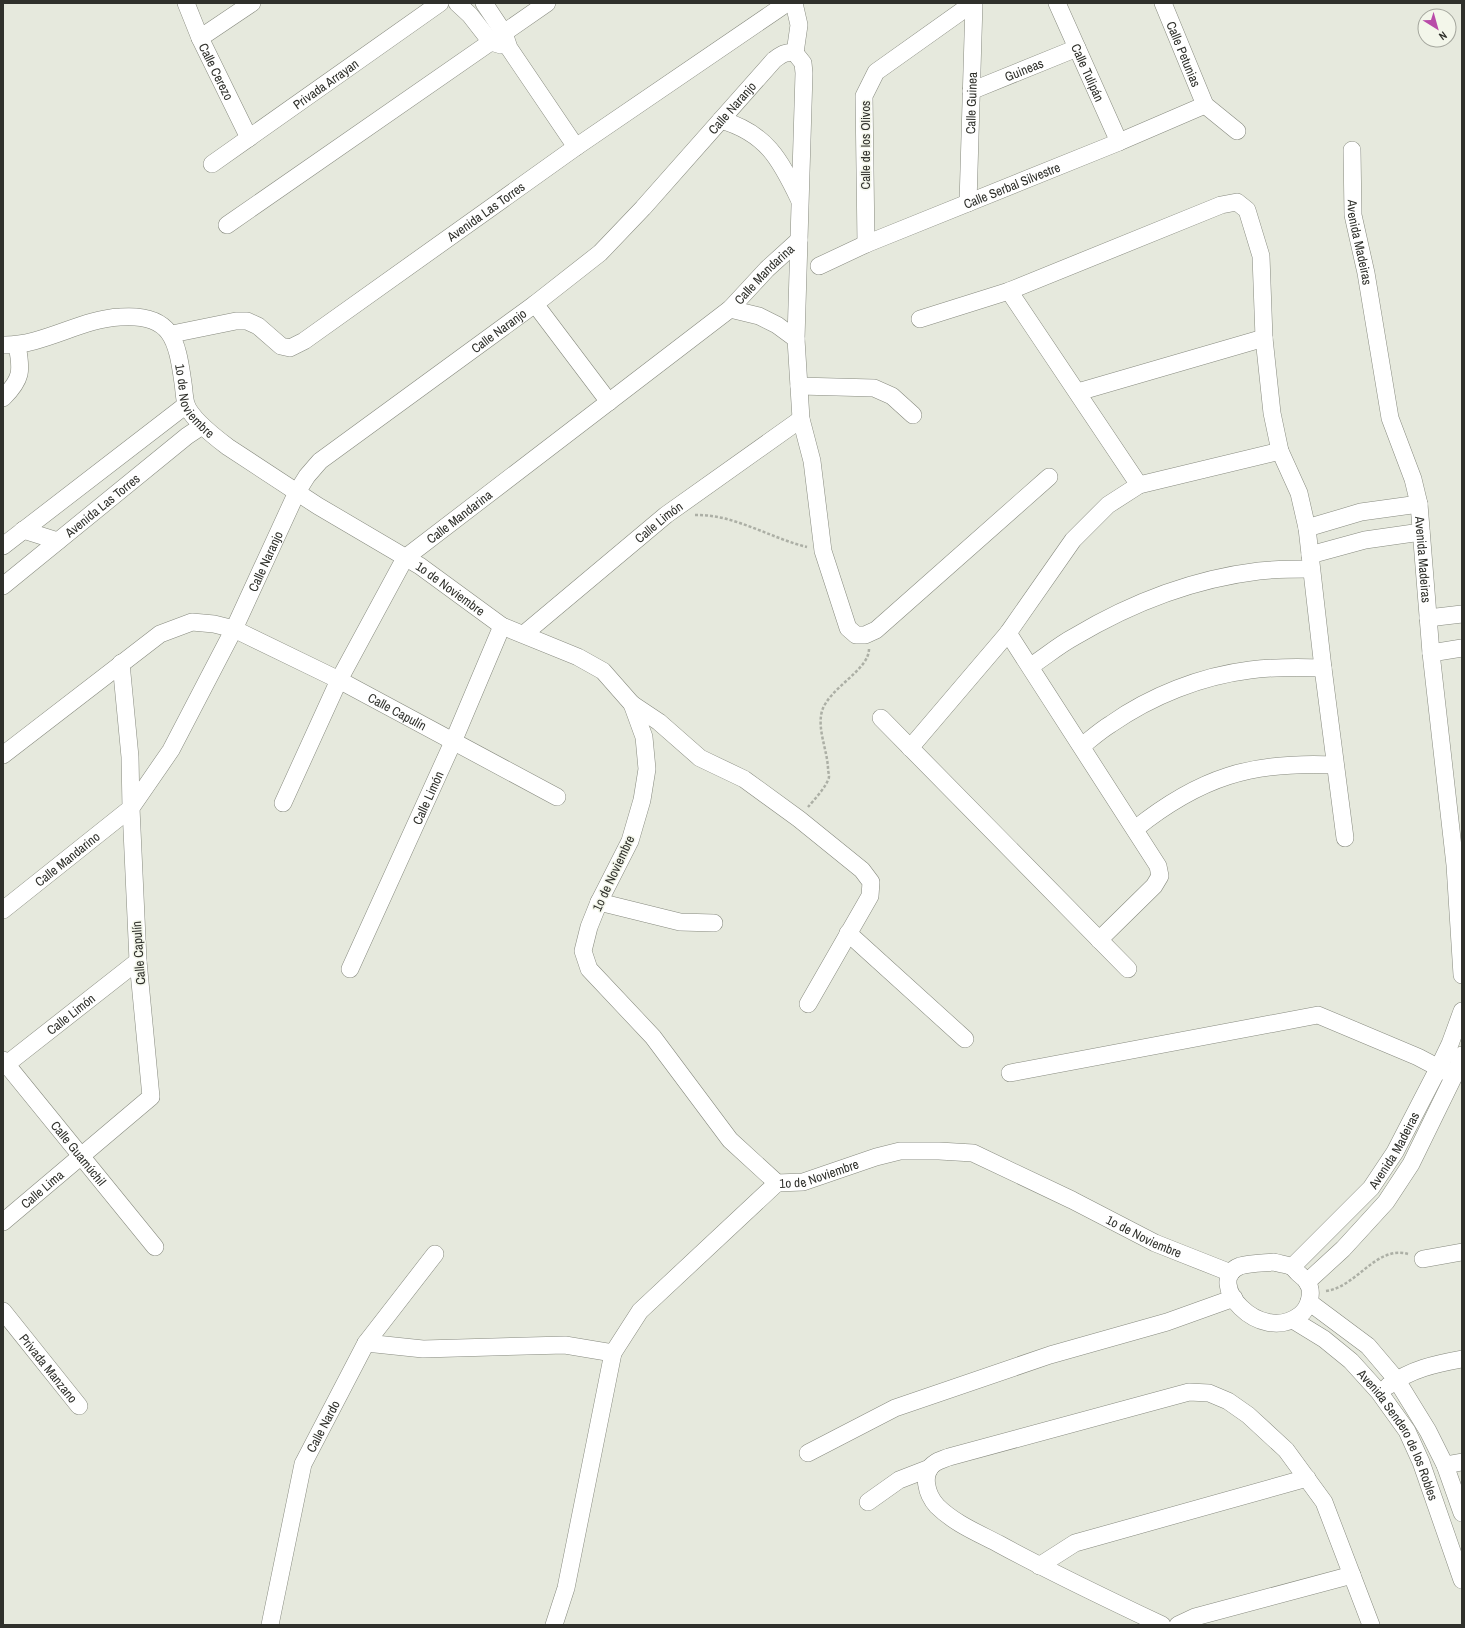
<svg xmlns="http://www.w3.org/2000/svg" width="1465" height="1628" viewBox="0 0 1465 1628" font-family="'Archivo Narrow',sans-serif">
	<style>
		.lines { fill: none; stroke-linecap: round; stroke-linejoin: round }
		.minor-casing { stroke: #878a7f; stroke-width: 18 }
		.path { stroke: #acafa5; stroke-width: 2.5; stroke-dasharray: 3 2; stroke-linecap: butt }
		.minor { stroke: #fff; stroke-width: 17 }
		.labels { text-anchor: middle; stroke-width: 3; stroke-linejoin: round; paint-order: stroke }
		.street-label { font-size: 13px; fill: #2f302b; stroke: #f3f6ea }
	</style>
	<rect width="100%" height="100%" fill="#e6e9dd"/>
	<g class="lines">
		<g class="minor-casing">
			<g id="minor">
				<path id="s1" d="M186,3l14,35 49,100"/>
				<polyline points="457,3 470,15 491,42 501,45"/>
				<polyline points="484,3 504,33 509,48 576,147"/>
				<polyline points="794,3 799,25 795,53"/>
				<path id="s2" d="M1057,3l62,139"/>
				<path id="s3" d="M1163,3l42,102 32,26"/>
				<polyline points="200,38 252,3"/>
				<polyline points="795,53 803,63 804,73 796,339 801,419 812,461 823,551 848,628 856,635 865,635 876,630 1049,477"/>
				<path id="s4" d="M971,91l106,-43"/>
				<path d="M721,120c45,13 59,39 78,79"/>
				<path id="s5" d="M1352,150l1,65 13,58 24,145 23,61 6,25 12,149 24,212 7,110"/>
				<path id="s6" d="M212,164l228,-161"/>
				<path id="s7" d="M968,203l6,-200"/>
				<polyline points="227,225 547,3"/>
				<polyline points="866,244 864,96 876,72 973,3"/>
				<path id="s8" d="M819,266l47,-22 253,-102 86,-37"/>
				<polyline points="1009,291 1139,485"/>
				<polyline points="535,304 609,402"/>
				<polyline points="730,309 759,316 777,325 796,339"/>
				<polyline points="920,319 1009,291 1221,205 1237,202 1247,210 1261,256 1264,338 1272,413 1280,451 1299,493 1307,528 1323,668 1345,838"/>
				<path id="s9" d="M172,334l64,-13h11l11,5 23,20 9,2 14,-7 272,-194 211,-144"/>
				<path id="s10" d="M3,345c40,1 77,-26 117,-28 52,-4 57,23 63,66 1,6 1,14 3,21 5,15 30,34 42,43l90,59 102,60 82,60 76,31 25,14 29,33 12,33 3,32 -5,31 -12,41 -31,61 -10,25 -6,24 6,18 64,68 77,103 47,43 26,-1 73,-25 24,-6h39l34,2 99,47 83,43 76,30"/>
				<polyline points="799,386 874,388 892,396 913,415"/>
				<polyline points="1078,392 1264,338"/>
				<path d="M3,398c19,-19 19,-27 14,-53"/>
				<polyline points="1307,528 1361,512 1419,504"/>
				<polyline points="23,530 58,541"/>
				<polyline points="3,546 186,405"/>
				<polyline points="1310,555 1365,540 1421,532"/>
				<path id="s11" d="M3,586l184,-150 15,-10"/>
				<polyline points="1428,618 1462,614"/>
				<polyline points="1008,633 1158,866 1160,876 1154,886 1099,940"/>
				<path id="s12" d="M524,634l142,-119 135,-96"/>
				<polyline points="1431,653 1462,648"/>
				<path d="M1031,666c14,-9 28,-21 43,-29 57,-34 119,-58 185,-66 17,-2 35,-2 52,-2"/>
				<polyline points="632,704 659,722 700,758 744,779 799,819 862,870 871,882 870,896 808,1004"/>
				<polyline points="881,718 1128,969"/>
				<path d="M1082,746c10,-8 19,-16 29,-22 40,-28 90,-48 139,-54 24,-3 48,-3 73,-2"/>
				<polyline points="910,748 1008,633 1073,540 1108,505 1139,485 1280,451"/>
				<path id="s13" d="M3,755l157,-121 32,-12 22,2 20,5 105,51 218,117"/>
				<path id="s14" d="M283,803l56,-123 66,-122 325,-249 37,-40 32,-29"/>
				<path d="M1135,829c65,-52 117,-68 200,-64"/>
				<polyline points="599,902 680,922 714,923"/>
				<path id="s15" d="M3,910l128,-102 -1,-51 -9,-94"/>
				<polyline points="848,933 965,1039"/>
				<path id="s16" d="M350,969l103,-227 49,-116"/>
				<path id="s17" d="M3,1060l152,187"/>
				<path id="s18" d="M3,1067l135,-106"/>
				<polyline points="1010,1073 1318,1015 1418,1057 1454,1076"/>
				<path id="s19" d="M3,1222l148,-125 -13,-136 -7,-153 40,-58 63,-121 63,-137 10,-16 13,-15 215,-157 65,-51 43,-45 131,-148c7,-5 12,-9 21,-7"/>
				<polyline points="1423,1259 1462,1252"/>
				<path d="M1274,1262c5,2 13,2 18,5 2,1 4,4 6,6 3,3 7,5 9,9 7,10 2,26 -7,33 -41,31 -97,-35 -60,-49 10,-3 24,-3 34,-4z"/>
				<path id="s20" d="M1292,1267l79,-79 24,-36 44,-85 11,-23 12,-33"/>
				<polyline points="1307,1282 1343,1249 1386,1202 1411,1164 1454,1076 1462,1055"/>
				<polyline points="1309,1302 1368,1346 1396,1379 1428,1431 1445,1465 1462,1513"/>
				<path id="s21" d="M3,1311l76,95"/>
				<path id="s22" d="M1293,1320l31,19 27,22 28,31 28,39 14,31 41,118"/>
				<polyline points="366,1343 423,1349 565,1345 613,1353"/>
				<path d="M1388,1386c23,-17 47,-22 74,-27"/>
				<polyline points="808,1453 895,1408 1050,1355 1167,1322 1234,1298"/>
				<polyline points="1445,1465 1462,1462"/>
				<polyline points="868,1502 899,1480 930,1468"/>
				<polyline points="1039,1566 1075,1543 1307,1478"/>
				<path id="s23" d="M270,1625l33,-161 63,-121 69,-89"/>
				<polyline points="554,1625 566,1588 613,1353 640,1311 777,1183"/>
				<path d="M1162,1625c-55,-26 -110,-52 -163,-81 -21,-11 -45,-21 -62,-38 -10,-11 -17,-33 -2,-43 4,-3 9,-4 14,-6l240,-65 20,1 19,8 20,14 38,35 38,52 47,123"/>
				<polyline points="1178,1625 1195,1617 1352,1575"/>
			</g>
		</g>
		<g class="path">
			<path d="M695,515c39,-1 75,23 112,32"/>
			<path d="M808,807c6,-7 19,-21 21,-30 0,-3 -1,-6 -1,-9 -1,-19 -11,-39 -6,-57 7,-23 47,-41 47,-62"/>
			<path d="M1326,1291c31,-4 50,-46 82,-37"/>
		</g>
		<use href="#minor" class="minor"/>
	</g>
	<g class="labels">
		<g class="street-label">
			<text dy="5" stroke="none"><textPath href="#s3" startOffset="55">Calle Petunias</textPath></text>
			<text dy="5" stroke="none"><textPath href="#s4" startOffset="57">Guineas</textPath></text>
			<text dy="5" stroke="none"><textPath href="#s1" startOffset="75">Calle Cerezo</textPath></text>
			<text dy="5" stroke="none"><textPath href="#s2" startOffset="76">Calle Tulipán</textPath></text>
			<text dy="5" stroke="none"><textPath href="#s6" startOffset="139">Privada Arrayan</textPath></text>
			<text dy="5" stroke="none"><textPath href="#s7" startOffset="100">Calle Guinea</textPath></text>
			<text dy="5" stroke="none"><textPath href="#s19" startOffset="1425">Calle Naranjo</textPath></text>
			<text transform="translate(865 145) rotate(-90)" y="5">Calle de los Olivos</text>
			<text dy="5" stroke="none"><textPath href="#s8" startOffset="209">Calle Serbal Silvestre</textPath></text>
			<text dy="5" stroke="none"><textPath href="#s9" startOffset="367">Avenida Las Torres</textPath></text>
			<text dy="5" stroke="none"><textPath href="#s5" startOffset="93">Avenida Madeiras</textPath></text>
			<text dy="5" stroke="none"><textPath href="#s14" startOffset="732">Calle Mandarina</textPath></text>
			<text dy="5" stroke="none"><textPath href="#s19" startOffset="1101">Calle Naranjo</textPath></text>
			<text dy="5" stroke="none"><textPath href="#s10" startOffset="249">1o de Noviembre</textPath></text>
			<text dy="5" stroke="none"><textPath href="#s11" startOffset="128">Avenida Las Torres</textPath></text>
			<text dy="5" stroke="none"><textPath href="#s14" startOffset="342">Calle Mandarina</textPath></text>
			<text dy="5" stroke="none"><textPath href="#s12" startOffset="175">Calle Limón</textPath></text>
			<text dy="5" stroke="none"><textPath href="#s5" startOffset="418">Avenida Madeiras</textPath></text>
			<text dy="5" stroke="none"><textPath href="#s19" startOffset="765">Calle Naranjo</textPath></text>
			<text dy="5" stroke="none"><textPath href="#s10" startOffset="573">1o de Noviembre</textPath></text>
			<text dy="5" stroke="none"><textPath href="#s13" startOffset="458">Calle Capulín</textPath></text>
			<text dy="5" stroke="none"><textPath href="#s16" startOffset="188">Calle Limón</textPath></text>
			<text dy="5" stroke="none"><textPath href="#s15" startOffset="82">Calle Mandarino</textPath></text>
			<text transform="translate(613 873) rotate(-65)" y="5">1o de Noviembre</text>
			<text transform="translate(138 953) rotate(-94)" y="5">Calle Capulín</text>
			<text dy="5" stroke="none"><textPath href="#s18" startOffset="86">Calle Limón</textPath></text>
			<text dy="5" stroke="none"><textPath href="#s20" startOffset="156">Avenida Madeiras</textPath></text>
			<text dy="5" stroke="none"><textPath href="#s17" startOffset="120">Calle Guamúchil</textPath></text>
			<text dy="5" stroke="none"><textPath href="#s10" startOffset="1401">1o de Noviembre</textPath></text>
			<text dy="5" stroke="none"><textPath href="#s19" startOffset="51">Calle Lima</textPath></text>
			<text dy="5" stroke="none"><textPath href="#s10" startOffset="1749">1o de Noviembre</textPath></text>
			<text dy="5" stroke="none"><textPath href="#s21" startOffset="73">Privada Manzano</textPath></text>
			<text dy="5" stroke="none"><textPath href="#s23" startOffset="207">Calle Nardo</textPath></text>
			<text dy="5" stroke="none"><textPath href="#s22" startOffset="160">Avenida Sendero de los Robles</textPath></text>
		</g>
	</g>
	<rect width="1465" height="1628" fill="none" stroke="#2f302b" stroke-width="8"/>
	<g transform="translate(1437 28) rotate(143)"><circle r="19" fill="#f3f6ea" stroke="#a5a79e"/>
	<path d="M0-3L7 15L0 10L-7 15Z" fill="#b94ba9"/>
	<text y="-6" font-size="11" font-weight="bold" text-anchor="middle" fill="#2f302b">N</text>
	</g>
</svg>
